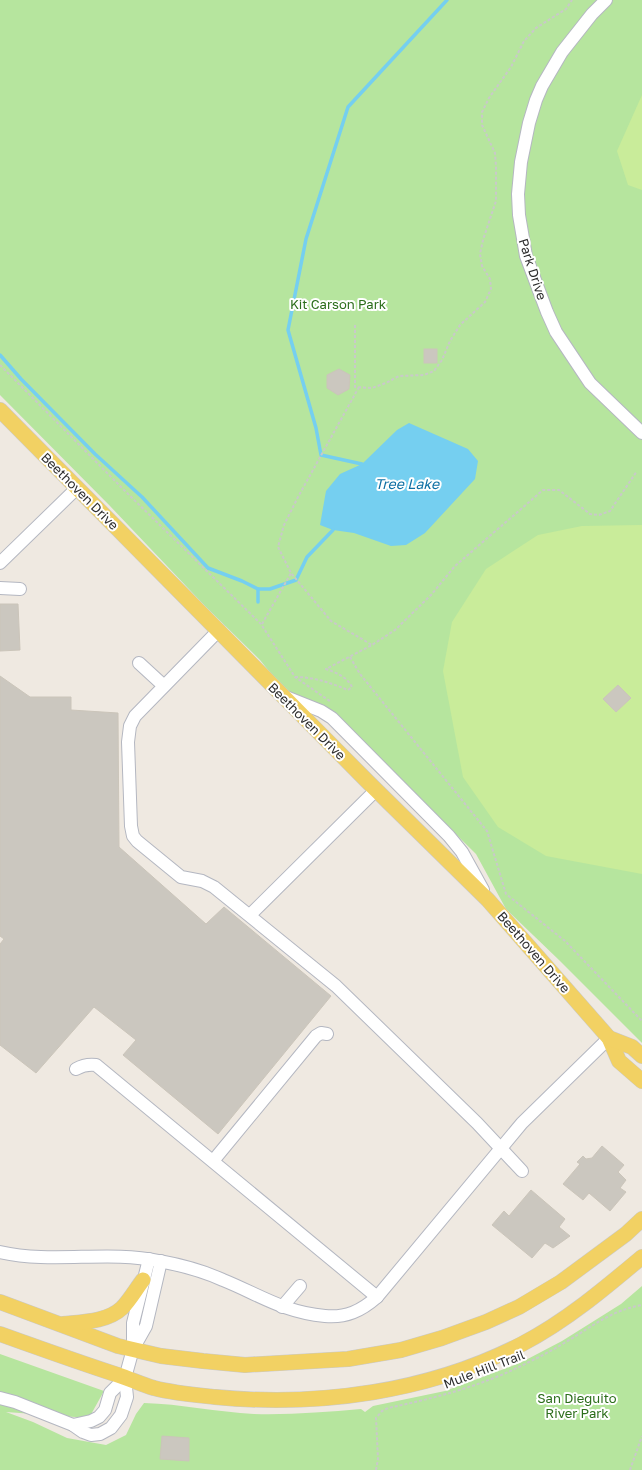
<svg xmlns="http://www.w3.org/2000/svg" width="642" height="1470" viewBox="0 0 642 1470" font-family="'Golos Text',sans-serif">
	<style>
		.green { fill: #b6e59e }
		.pitch { fill: #c9ec9a }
		.water { fill: #75cff0 }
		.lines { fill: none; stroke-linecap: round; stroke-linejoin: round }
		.stream { stroke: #75cff0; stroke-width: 3.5 }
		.building { fill: #cbc7bf; stroke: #cbc5ba }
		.minor-casing { stroke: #b4b7c1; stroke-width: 14 }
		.major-casing { stroke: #c9c9c9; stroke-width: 16 }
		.path { stroke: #c9c9c9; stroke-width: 2; stroke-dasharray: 3 2; stroke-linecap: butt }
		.minor { stroke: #fff; stroke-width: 12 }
		.major { stroke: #f2d163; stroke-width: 15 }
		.labels { text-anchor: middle; stroke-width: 4; stroke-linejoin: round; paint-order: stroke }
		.street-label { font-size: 13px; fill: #2e2e2e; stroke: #fff }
		.park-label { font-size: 13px; fill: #2c6e1b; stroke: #fff }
		.water-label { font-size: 14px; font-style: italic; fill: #0d6fa3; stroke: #fff }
	</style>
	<rect width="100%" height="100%" fill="#efe9e1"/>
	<g class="green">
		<polygon points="0,0 642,0 642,1043 559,960 506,909 476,854 337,717 286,692 260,660 205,606 110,506 0,395"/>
		<path d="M642,1286v184h-642v-116l104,37 -15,27 -83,-6 27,10 34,16 39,7 20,-10 10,-21 8,-11c37,1 73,9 110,11 36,1 72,-2 107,-5l4,3 8,-6 72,-15 75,-28 42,-22 59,-37z"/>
	</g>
	<g class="pitch">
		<polygon points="642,95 642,190 628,185 617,151"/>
		<polygon points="642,525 642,874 546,856 498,827 463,777 443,671 452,622 486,569 538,535 582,526"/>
	</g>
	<polygon class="water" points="409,423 468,449 478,461 475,479 425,533 406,545 391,546 354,533 333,530 320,525 326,491 340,474 362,464 397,430"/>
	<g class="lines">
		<g class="stream">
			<polyline points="0,355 21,379 95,454 142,497 208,568 242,581 258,589 270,589 296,580 307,557 333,530"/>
			<polyline points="362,464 321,455 316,428 288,330 306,239 348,107 447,0"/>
			<polyline points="258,602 258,589"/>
		</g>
	</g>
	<g class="building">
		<rect x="424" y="349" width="13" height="14"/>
		<polygon points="339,369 350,375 349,389 338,395 327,388 327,375"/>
		<polygon points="0,604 18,604 20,650 0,651"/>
		<polygon points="0,676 30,697 71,697 71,710 118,713 119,847 206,924 224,907 331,996 218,1134 123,1055 136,1040 94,1007 36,1073 0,1045 0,944 4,939 0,936"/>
		<polygon points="618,685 631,698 616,712 603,699"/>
		<polygon points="602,1146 624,1165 618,1172 626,1180 620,1188 626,1192 610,1211 589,1193 583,1200 563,1184 580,1164 577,1162 583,1156 586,1159 592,1158"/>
		<polygon points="531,1190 565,1219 559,1227 570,1236 553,1248 545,1243 532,1258 492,1225 504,1211 509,1216"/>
		<polygon points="162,1436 189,1438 189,1461 160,1459"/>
	</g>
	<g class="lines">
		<g class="minor-casing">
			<g id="minor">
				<polyline points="606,0 592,14 562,52 542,86 536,100 529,123 521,162 518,194 519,215 526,256 547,312 556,332 590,383 642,433"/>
				<polyline points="0,563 77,488"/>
				<polyline points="0,588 20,589"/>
				<polyline points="219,630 135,716 130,726 128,742 131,826 133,836 137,841 181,877 202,881 214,887 336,986 477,1123 522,1171"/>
				<polyline points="139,663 164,686"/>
				<polyline points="286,697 321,711 332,718 449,836 462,852 483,890"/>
				<polyline points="250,915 376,790"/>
				<path d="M76,1069c7,-4 12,-5 20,-4l281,232"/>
				<polyline points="213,1161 316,1036 321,1033 327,1034"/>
				<path d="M0,1252c53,12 107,-2 159,9 22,4 44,10 64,19 37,15 60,32 102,36 21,2 36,-5 52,-19l145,-174 87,-85"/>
				<polyline points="282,1307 300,1286"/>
				<polyline points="133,1348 133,1323 149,1259"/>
				<polyline points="0,1398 15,1402 73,1425 83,1432 91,1435 100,1434 111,1428 121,1415 127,1397 125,1378 133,1349 146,1326 161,1261"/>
				<polyline points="73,1425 91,1421 99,1417 105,1410 110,1393 125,1378"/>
			</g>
		</g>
		<g class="major-casing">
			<g id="major">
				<polyline points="0,410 368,782 488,900 609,1038 619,1061 642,1081"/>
				<polyline points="609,1038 632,1047 642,1056"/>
				<polyline points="0,1302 118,1346 161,1356 203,1361 245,1365 348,1359 401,1350 442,1338 486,1322 519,1307 561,1282 626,1234 642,1219"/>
				<path d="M63,1324c19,-2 44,-2 59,-16 8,-8 14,-19 21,-28"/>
				<path d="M0,1334c39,14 78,28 118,41 12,4 23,9 36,13 19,5 41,7 61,9 104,10 214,-5 307,-53 44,-23 82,-55 120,-87"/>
			</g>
		</g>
		<g class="path">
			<polyline points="355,325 355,387 372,388 386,383 399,376 424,375 434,371 442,360 450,341 460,325 485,302 491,289 490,279 482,266 480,254 483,240 496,201 496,167 495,153 482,125 482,112 489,98 511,67 524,41 536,28 566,9 572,0"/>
			<polyline points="0,365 125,491 261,624 295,677 331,702"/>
			<polyline points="359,387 298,497 284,525 278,547 291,573 331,621 372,645"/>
			<polyline points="262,624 291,573"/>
			<polyline points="350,657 360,674 487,831 506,894 565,941 642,1021"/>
			<path d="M295,677c19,0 36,6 53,13l4,-3c-5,-10 -15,-14 -26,-18l46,-24 23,-15 36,-35 24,-29 88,-76h16l31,24 9,1 11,-4 27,-40"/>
			<path d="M376,1470l2,-11 -2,-41 6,-7 6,-3c48,-10 97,-23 141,-46 17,-8 34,-18 50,-28 20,-13 39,-25 63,-29"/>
			<polyline points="630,1470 642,1436"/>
		</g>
		<use href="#minor" class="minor"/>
		<use href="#major" class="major"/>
	</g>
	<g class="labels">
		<g class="street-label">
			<text transform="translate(533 269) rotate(72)" y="5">Park Drive</text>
			<text transform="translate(80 491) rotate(45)" y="5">Beethoven Drive</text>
			<text transform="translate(307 721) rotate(45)" y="5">Beethoven Drive</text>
			<text transform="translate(534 952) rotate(49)" y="5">Beethoven Drive</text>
			<text transform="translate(484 1369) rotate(-21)" y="5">Mule Hill Trail</text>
		</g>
		<g class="park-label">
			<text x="338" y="309">Kit Carson Park</text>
			<text x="577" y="1403">San Dieguito<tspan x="577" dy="15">River Park</tspan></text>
		</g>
		<g class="water-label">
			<text x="407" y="489">Tree Lake</text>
		</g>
	</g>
</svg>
